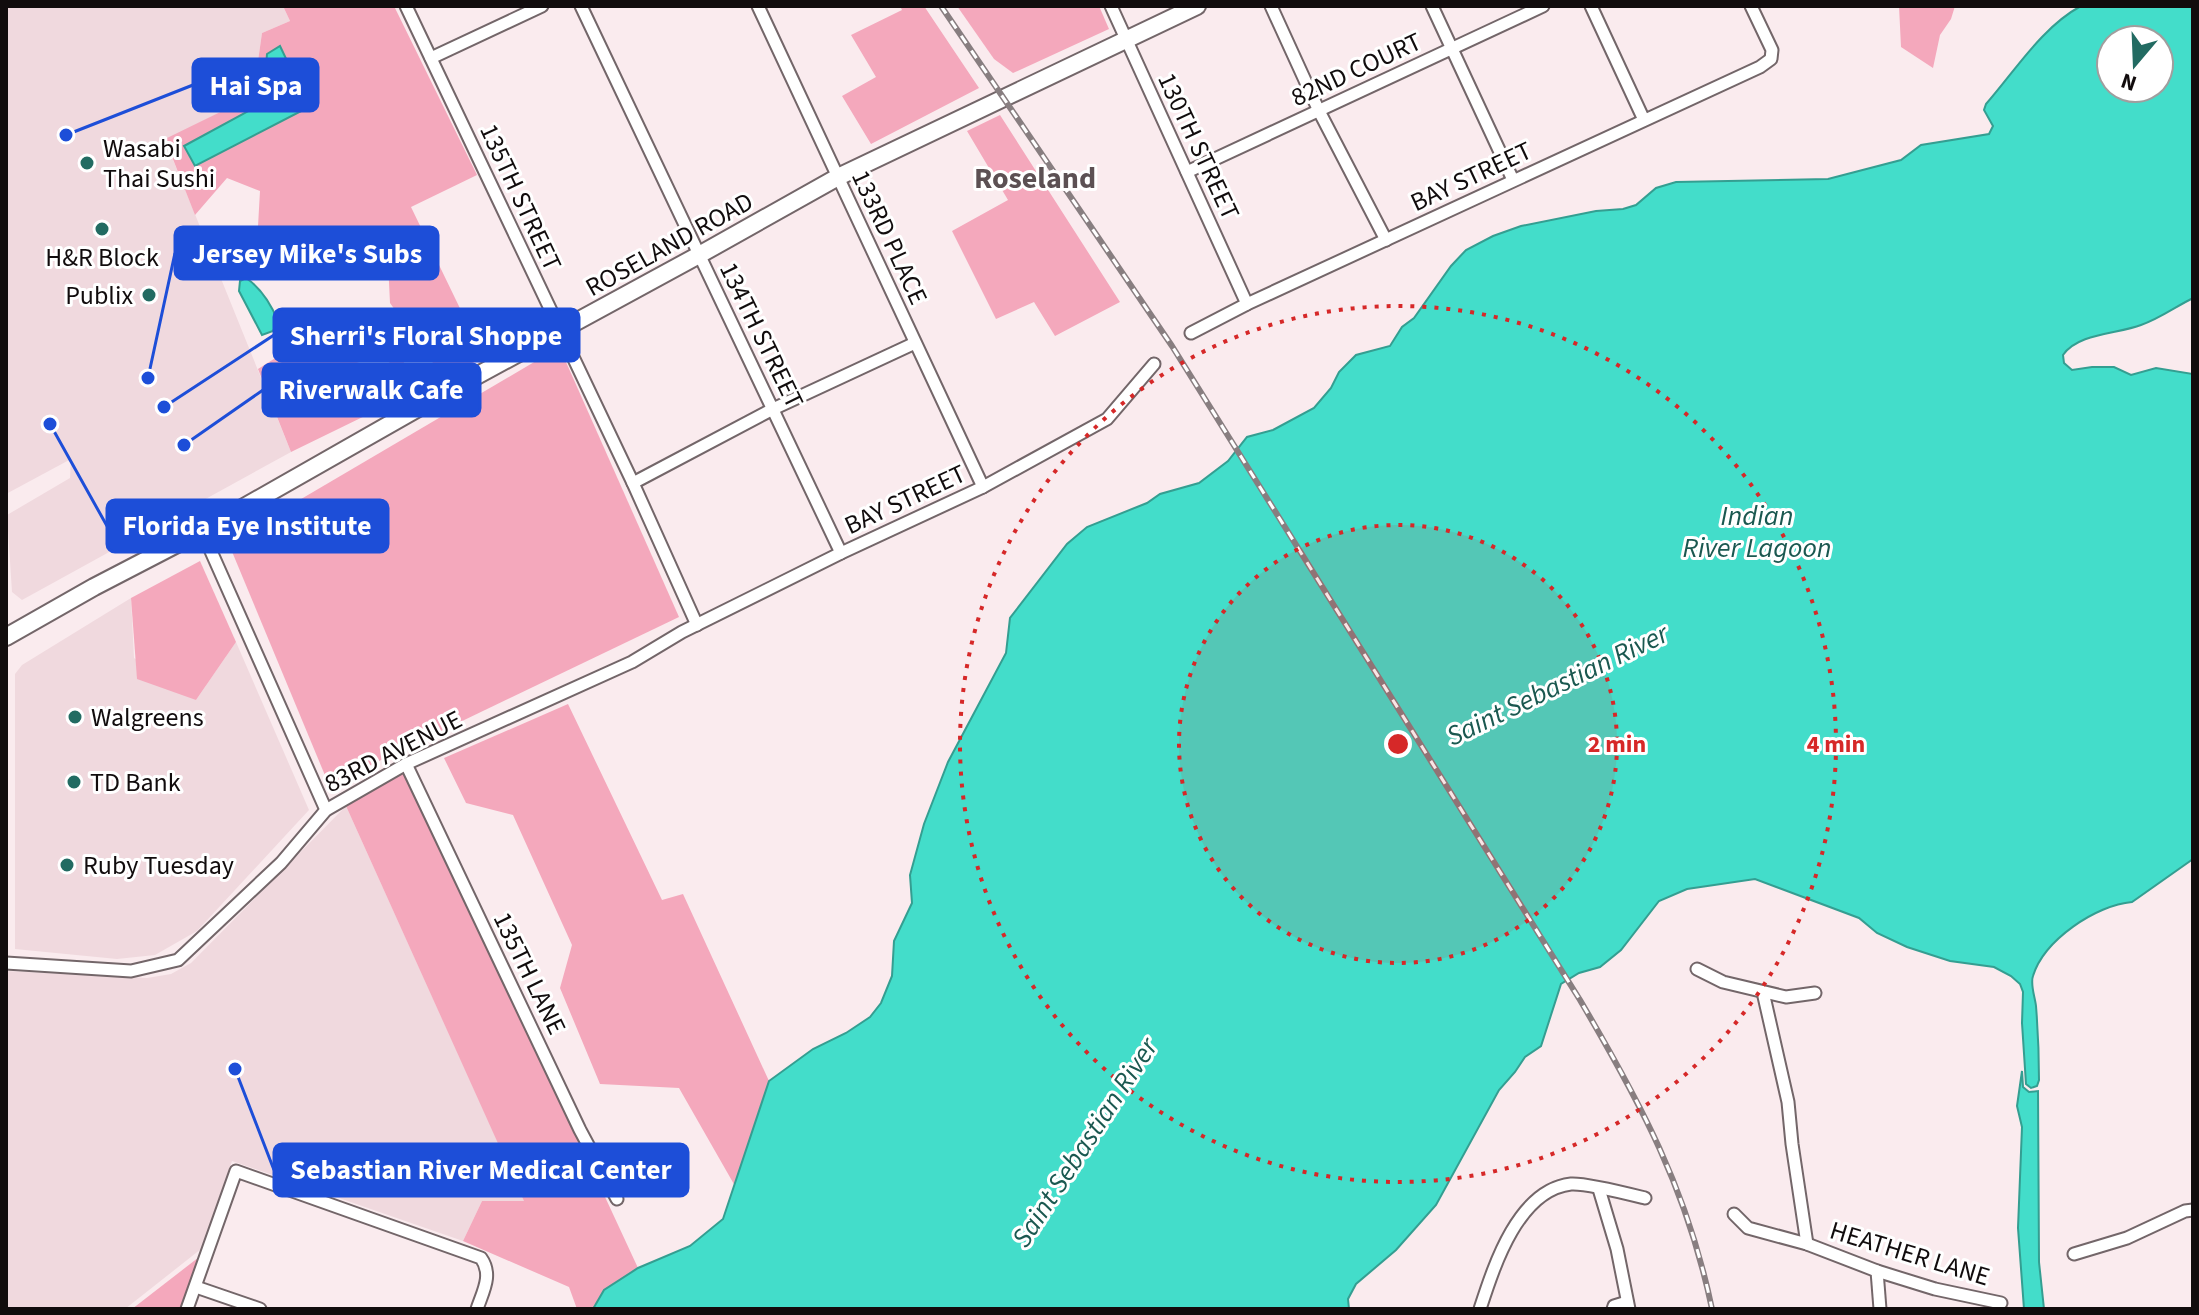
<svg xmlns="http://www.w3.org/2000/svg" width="2199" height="1315" viewBox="0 0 2199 1315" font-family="'Source Sans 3',sans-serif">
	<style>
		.built { fill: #f0d9de }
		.green { fill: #f4a8bc }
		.water { fill: #43ddca; stroke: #349e91; stroke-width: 2; fill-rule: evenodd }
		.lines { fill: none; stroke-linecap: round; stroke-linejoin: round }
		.minor-casing { stroke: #736669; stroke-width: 15 }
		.secondary-casing { stroke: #736669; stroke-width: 20 }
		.minor { stroke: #fff; stroke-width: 11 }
		.secondary { stroke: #fff; stroke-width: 16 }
		.rail-casing { stroke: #887e80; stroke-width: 6 }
		.rail { stroke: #fff; stroke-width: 3; stroke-dasharray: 9; stroke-linecap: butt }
		.ring { fill: none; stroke: #d62828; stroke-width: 4; stroke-dasharray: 4 8 }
		.poi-dot { fill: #226b62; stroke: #fff; stroke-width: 3 }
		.labels { text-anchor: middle; stroke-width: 6; stroke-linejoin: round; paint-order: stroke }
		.street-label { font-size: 26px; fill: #110c0d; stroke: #fff }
		.poi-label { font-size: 26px; fill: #110c0d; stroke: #fff; text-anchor: start }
		.water-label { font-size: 28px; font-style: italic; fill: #1a5850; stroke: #fff }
		.quarter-label { font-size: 30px; font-weight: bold; fill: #5c5053; stroke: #fff }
		.centre { fill: #d62828; stroke: #fff; stroke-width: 4 }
		.ring-label { font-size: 24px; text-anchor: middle; font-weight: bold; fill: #d62828; stroke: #fff; stroke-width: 6; stroke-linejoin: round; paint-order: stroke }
		.leader { fill: none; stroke: #1d4ed8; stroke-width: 3 }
		.callout-dot { fill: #1d4ed8; stroke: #fff; stroke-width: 3 }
		.callout { fill: #1d4ed8; stroke: #1d4ed8; stroke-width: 3 }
		.callout-label { font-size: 28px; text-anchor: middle; font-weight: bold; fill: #fff }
	</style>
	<rect width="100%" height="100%" fill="#faebee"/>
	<g class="built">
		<polygon points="6,6 283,6 290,21 262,33 253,96 165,140 291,452 22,600 12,592 7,515 70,478 71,459 6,494"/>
		<polygon points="131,598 134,658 196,700 236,642 309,810 197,931 155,955 117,959 15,949 15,674 22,665"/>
		<polygon points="346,806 525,1202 482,1201 463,1241 232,1161 201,1249 125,1309 6,1309 6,971 147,978 171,974 191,963"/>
	</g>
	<g class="green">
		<polygon points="283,6 394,6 477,175 411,207 484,358 443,377 390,303 388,262 365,244 257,244 260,191 227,178 195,215 165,139 253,96 262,33 290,21"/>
		<polygon points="900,6 924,6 979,88 871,144 842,96 876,77 851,35 902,10"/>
		<polygon points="957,6 1099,6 1109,29 1013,73 994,59"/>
		<polygon points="1899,6 1955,6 1951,19 1940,35 1933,68 1901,47"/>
		<polygon points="1000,115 1120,302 1055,336 1034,302 996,319 952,231 1008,200 967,131"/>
		<polygon points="307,338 339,356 380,370 396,357 402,358 416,391 291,452 258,369"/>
		<polygon points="541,358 566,362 679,617 329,785 228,542"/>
		<polygon points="200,561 236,642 196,700 137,679 131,598"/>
		<polygon points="568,704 662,900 683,894 769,1081 735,1186 679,1088 600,1084 560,988 572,945 513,815 466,803 444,758"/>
		<polygon points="407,770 638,1268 604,1290 593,1309 577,1309 569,1287 463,1241 482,1201 524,1201 346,806"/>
		<polygon points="203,1254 187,1309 132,1309"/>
	</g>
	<g class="water">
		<path d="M2081,6h112v292c-18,9 -34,21 -52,27 -23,9 -63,8 -78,30l1,8 8,7 20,-3h22l17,8 25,-7 37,6v485l-61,43c-36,3 -88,38 -99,74 -3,8 2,21 3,30 2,25 3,50 3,74l-2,6 -6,2 -5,-4 -4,-61 1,-31 -3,-8 -9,-8 -17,-9 -44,-6 -43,-14 -30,-14 -18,-15 -104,-39 -68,10 -28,12 -38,49 -21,17 -21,6 -18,11 -20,62 -16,11 -10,15 -16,18 -63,115 -40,45 -40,34 -8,15 1,10h-756l11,-19 34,-22 52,-22 33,-27 46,-138 44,-32 33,-16 24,-16 11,-14 11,-27 2,-35 18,-38 -2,-28 14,-51 24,-62 58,-109 4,-35 57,-74 20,-17 60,-24 13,-9 39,-11 29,-22 19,-24 26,-7 41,-22 17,-20 8,-16 17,-17 34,-9 12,-19 12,-9 37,-52 15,-16 27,-14 28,-10 75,-15 27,-2 13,-4 20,-17 20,-6 152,-3 73,-19 20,-15 68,-11 4,-8 -9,-16 2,-6c29,-33 56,-77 95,-98zM2111,40h48v48h-48z"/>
		<polygon points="280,46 309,107 195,166 184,146 263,103 267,54"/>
		<path d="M246,278c15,10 25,26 32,43l-5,10 -11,4 -23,-44 1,-10z"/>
		<polygon points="2022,1071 2023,1087 2029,1092 2038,1091 2039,1262 2044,1309 2024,1309 2018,1228 2022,1127 2017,1106"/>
	</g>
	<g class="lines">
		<g class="minor-casing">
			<g id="minor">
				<polyline points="406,6 633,483 697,625"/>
				<polyline points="581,6 841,553"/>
				<polyline points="758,6 983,487"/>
				<polyline points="1111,6 1247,304"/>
				<polyline points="1271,6 1319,111 1386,240"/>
				<polyline points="1432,6 1513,180"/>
				<polyline points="1591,6 1644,120"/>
				<polyline points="431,58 542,6"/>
				<polyline points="1187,172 1543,6"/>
				<polyline points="1191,333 1247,304 1760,67 1771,59 1772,50 1751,6"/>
				<polyline points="633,483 773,409 915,343"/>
				<polyline points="202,531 326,810"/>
				<polyline points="406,764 580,1130 617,1199"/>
				<polyline points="6,963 131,971 178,960 281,863 326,810 406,764 632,662 682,632 841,553 983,487 1107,419 1154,364"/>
				<polyline points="1697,969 1723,982 1786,997 1815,993"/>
				<polyline points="1763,992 1788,1102 1792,1144 1807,1244"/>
				<polyline points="1599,1189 1617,1249 1629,1309"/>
				<polyline points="1734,1214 1748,1228 1807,1244 1877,1271 1935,1289 2001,1303"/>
				<polyline points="2074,1254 2127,1238 2185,1211 2193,1210"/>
				<polyline points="1877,1271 1880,1309"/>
				<polyline points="196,1287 260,1309"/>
				<path d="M187,1309l49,-138 245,87c12,17 2,33 -4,51"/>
				<path d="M1480,1309c14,-43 38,-119 91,-125 15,-1 58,10 74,14"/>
				<polyline points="1613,1309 1614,1306 1627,1302"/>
			</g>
		</g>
		<g class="secondary-casing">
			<polyline id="secondary" points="6,637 94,587 202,531 434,399 699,255 838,177 1197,6"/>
		</g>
		<use href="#minor" class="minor"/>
		<use href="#secondary" class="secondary"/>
		<g class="rail-casing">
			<path id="rail" d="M941,6l231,340 408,654c61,104 107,189 132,309"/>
		</g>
		<use href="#rail" class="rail"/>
	</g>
	<circle cx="1398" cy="744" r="219" fill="#d62828" fill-opacity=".12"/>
	<g class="ring">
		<circle cx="1398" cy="744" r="219"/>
		<circle cx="1398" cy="744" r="438"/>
	</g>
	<g class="poi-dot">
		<circle cx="87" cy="163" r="8"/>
		<circle cx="102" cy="229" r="8"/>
		<circle cx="149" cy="295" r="8"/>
		<circle cx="75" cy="717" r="8"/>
		<circle cx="74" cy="782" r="8"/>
		<circle cx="67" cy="865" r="8"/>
	</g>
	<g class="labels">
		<g class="street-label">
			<text transform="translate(1356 69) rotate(-25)" y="9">82ND COURT</text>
			<text transform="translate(1199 146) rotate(65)" y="9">130TH STREET</text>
			<text transform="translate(1471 176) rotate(-25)" y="9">BAY STREET</text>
			<text transform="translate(521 197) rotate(65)" y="9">135TH STREET</text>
			<text transform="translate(890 237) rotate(65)" y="9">133RD PLACE</text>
			<text transform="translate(669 244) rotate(-29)" y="9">ROSELAND ROAD</text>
			<text transform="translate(762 335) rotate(64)" y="9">134TH STREET</text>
			<text transform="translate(905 499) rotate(-25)" y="9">BAY STREET</text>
			<text transform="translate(393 751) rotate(-27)" y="9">83RD AVENUE</text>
			<text transform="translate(530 973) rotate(64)" y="9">135TH LANE</text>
			<text transform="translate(1910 1253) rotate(17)" y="9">HEATHER LANE</text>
		</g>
		<g class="poi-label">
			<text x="103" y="157">Wasabi<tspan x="103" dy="30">Thai Sushi</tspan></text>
			<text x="102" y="266" text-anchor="middle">H&amp;R Block</text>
			<text x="133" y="304" text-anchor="end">Publix</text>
			<text x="91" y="726">Walgreens</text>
			<text x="90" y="791">TD Bank</text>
			<text x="83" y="874">Ruby Tuesday</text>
		</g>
		<g class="water-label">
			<text x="1757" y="525">Indian<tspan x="1757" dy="32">River Lagoon</tspan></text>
			<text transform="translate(1557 684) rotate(-26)" y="10">Saint Sebastian River</text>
			<text transform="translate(1084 1142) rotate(-57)" y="10">Saint Sebastian River</text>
		</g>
		<g class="quarter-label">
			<text x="1035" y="188">Roseland</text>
		</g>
	</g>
	<circle cx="1398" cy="744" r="12" class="centre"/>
	<g class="ring-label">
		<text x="1617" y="752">2 min</text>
		<text x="1836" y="752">4 min</text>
	</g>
	<path class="leader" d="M66 135L193 85M148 378L175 253M164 407L274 335M184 445L263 390M50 424L107 526M235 1069L274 1170"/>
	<g class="callout-dot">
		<circle cx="66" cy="135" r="8"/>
		<circle cx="148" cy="378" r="8"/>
		<circle cx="164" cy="407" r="8"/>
		<circle cx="184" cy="445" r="8"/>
		<circle cx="50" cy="424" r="8"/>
		<circle cx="235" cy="1069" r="8"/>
	</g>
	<g class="callout">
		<rect x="193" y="59" width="125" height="52" rx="8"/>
		<rect x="175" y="227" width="263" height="52" rx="8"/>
		<rect x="274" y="309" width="305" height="52" rx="8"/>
		<rect x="263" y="364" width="217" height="52" rx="8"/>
		<rect x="107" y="500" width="281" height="52" rx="8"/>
		<rect x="274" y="1144" width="414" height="52" rx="8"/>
	</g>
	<g class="callout-label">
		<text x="256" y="95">Hai Spa</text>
		<text x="307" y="263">Jersey Mike's Subs</text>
		<text x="426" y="345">Sherri's Floral Shoppe</text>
		<text x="371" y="399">Riverwalk Cafe</text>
		<text x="247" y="535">Florida Eye Institute</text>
		<text x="481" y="1179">Sebastian River Medical Center</text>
	</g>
	<rect width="2199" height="1315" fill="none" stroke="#110c0d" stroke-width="16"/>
	<g transform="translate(2135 64) rotate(199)"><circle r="38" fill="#ffffff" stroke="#a09e9e" stroke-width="2"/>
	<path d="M0-6L14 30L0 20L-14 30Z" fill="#226b62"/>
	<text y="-12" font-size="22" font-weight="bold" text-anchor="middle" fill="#110c0d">N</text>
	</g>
</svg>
